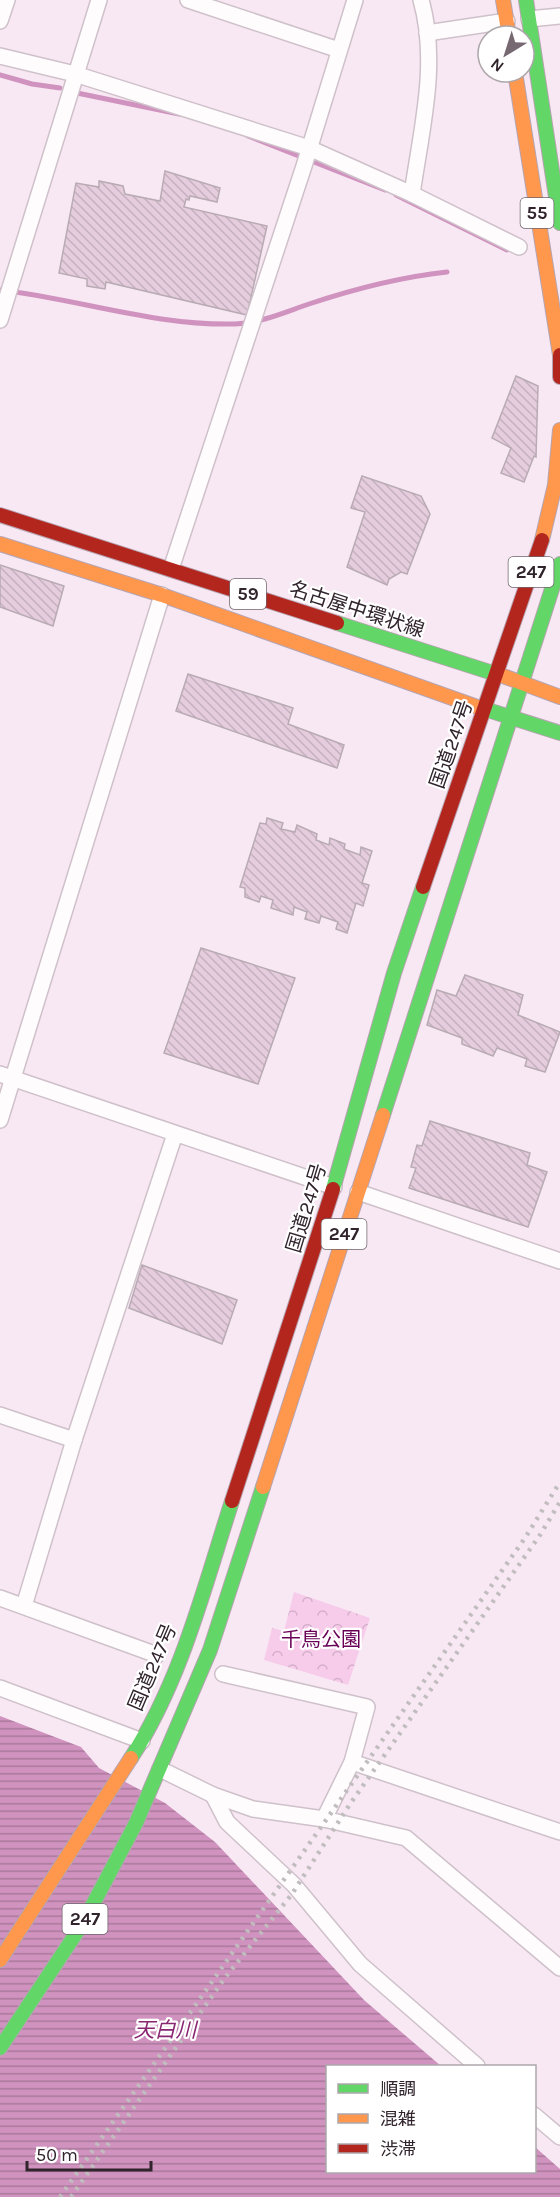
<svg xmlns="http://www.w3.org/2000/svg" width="560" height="2197" viewBox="0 0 560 2197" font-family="Karla,'Noto Sans JP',sans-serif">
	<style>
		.park { fill: url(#park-crowns) }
		.water { fill: url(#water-rules) }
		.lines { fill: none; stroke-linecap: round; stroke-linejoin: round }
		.stream { stroke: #d093bf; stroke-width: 5 }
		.building { fill: url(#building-back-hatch); stroke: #b8abb4; stroke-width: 1.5 }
		.street-casing { stroke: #cfc1ca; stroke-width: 18 }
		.fast-casing { stroke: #b6a4b1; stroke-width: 16 }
		.slow-casing { stroke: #b6a4b1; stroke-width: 16 }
		.jam-casing { stroke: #b6a4b1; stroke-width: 16 }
		.street { stroke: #fefcfd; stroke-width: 15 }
		.fast { stroke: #63d668; stroke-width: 14 }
		.slow { stroke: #ff974d; stroke-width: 14 }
		.jam { stroke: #b3261e; stroke-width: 14 }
		.rail { stroke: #c1bdbf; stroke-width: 4.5; stroke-dasharray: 3 6; stroke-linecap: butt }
		.labels { text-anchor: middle; stroke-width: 4.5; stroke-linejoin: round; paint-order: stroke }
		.shield { fill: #fff; stroke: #6f666c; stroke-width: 1.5 }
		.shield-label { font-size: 18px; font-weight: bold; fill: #31242d }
		.street-label { font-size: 20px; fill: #31242d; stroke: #fff }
		.park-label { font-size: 20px; fill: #690056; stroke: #fff }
		.water-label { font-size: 21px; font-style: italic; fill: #892773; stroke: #fff }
	</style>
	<defs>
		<pattern id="park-crowns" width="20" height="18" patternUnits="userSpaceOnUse" patternTransform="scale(1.5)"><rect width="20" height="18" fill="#f7ccea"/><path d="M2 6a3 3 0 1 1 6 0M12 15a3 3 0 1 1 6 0" fill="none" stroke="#d4afc9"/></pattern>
		<pattern id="water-rules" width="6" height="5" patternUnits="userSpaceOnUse" patternTransform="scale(1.5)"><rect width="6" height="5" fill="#d093bf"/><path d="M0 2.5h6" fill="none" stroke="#a9789c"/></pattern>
		<pattern id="building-back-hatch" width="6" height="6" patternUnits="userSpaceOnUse" patternTransform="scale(1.5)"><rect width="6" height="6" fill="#e5cdde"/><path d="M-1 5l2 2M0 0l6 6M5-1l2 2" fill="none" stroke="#c5b0bf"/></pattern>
	</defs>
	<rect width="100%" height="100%" fill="#f8e8f3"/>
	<polygon class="park" points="294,1592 370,1618 348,1685 264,1660 272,1628 284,1631"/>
	<polygon class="water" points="0,1716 81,1747 99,1768 165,1803 215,1842 364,2000 441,2066 328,2066 328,2172 534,2172 535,2147 560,2169 560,2197 0,2197"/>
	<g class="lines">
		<g class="stream">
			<polyline points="0,75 32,84 60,88"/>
			<polyline points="77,93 179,114"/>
			<polyline points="248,136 385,190"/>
			<polyline points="396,195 507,250"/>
			<path d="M0,290c78,9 155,36 235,34 26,-1 50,-12 74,-20 45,-15 92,-27 138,-32"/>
		</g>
	</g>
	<g class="building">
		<polygon points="165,171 220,188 217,202 190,196 189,200 186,199 184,207 267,226 247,315 106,282 105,289 87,286 87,279 59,273 76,183 99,187 99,181 123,186 125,194 160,201"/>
		<polygon points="516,376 538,386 536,457 534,456 524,482 501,473 511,448 492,438"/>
		<polygon points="362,476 421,496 430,514 407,574 401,572 389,579 387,585 347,567 365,512 351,508"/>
		<polygon points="0,565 64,586 53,626 0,607"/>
		<polygon points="188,674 293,708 288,724 344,745 337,768 176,711"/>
		<polygon points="267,818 283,823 281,829 295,832 297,825 317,834 316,840 329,845 330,838 345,844 344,849 360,855 361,847 372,851 362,883 369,885 363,906 356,903 347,933 336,929 338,922 321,916 319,923 305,919 307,912 294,907 293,915 271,908 273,900 261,896 259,902 245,897 245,888 240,887 260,823 266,824"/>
		<polygon points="201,948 295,978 258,1084 164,1053"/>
		<polygon points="465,975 523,995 518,1015 560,1032 545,1072 525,1066 527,1059 497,1048 493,1056 462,1044 462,1038 427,1025 437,990 456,996"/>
		<polygon points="430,1121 530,1153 527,1165 547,1172 528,1227 409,1188 416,1168 411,1167 417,1145 422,1146"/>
		<polygon points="142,1265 237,1300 222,1344 129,1308"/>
	</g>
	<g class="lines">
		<g class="street-casing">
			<g id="street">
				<polyline points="188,0 339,50"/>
				<polyline points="529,19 560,16"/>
				<polyline points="0,21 7,0"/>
				<polyline points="427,33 507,21"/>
				<polyline points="0,56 75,74 309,148 412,194 519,247"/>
				<path d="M412,194c9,-63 27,-131 9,-194"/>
				<polyline points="0,320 99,0"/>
				<polyline points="171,569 304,166 355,0"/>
				<polyline points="0,1074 334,1187"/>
				<polyline points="0,1120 162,595"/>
				<polyline points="358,1192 560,1261"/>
				<polyline points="0,1415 74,1440"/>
				<polyline points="0,1598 157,1655"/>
				<polyline points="24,1606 74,1440 175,1134"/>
				<polyline points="223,1674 367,1707 352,1762 324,1819 406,1838 560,1968"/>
				<polyline points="0,1688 142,1741"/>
				<polyline points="352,1762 560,1832"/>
				<polyline points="160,1769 213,1795 253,1809 324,1819"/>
				<polyline points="213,1795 227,1822 294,1885 360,1964 477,2066"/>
				<polyline points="534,2115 560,2137"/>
			</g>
		</g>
		<g class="fast-casing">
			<g id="fast">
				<polyline points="526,0 560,223"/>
				<polyline points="337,623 496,674"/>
				<polyline points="491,711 560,733"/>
				<polyline points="383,1115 560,564"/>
				<polyline points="333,1189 394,973 423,887"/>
				<path d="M131,1758c50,-77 73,-170 101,-257"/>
				<polyline points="0,2048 83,1923 136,1823 210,1650 263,1487"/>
			</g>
		</g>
		<g class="slow-casing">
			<g id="slow">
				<polyline points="503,0 509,36"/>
				<polyline points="515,72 560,355"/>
				<polyline points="542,540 555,485 560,430"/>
				<polyline points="0,544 162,595 483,709"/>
				<polyline points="503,676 560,697"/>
				<polyline points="263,1487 383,1115"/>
				<polyline points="0,1960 131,1758"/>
			</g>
		</g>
		<g class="jam-casing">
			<g id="jam">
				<polyline points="560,355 560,377"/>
				<polyline points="0,515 337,623"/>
				<polyline points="423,887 542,540"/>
				<polyline points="232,1501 333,1189"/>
			</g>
		</g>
		<use href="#street" class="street"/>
		<use href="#fast" class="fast"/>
		<use href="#slow" class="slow"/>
		<use href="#jam" class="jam"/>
		<g class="rail">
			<polyline points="60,2197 525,1538 560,1482"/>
			<polyline points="71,2197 224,1979 292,1894 350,1804 540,1535 560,1502"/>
		</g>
	</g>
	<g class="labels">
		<g class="shield">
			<rect x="520.5" y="198" width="33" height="30" rx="4.5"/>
			<rect x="508.5" y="557" width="45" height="30" rx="4.5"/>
			<rect x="230" y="579" width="36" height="30" rx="4.5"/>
			<rect x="321.5" y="1219" width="45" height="30" rx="4.5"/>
			<rect x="62.5" y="1904" width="45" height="30" rx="4.5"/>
		</g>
		<g class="shield-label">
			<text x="537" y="219">55</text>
			<text x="531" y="578">247</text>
			<text x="248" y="600">59</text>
			<text x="344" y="1240">247</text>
			<text x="85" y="1925">247</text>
		</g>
		<g class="street-label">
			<text transform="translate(357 609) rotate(18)" y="7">名古屋中環状線</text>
			<text transform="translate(451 744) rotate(-71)" y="7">国道247号</text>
			<text transform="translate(306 1208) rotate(-73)" y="7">国道247号</text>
			<text transform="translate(152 1667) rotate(-67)" y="7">国道247号</text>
		</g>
		<g class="park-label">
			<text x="321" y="1646">千鳥公園</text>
		</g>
		<g class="water-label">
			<text x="165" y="2037">天白川</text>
		</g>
	</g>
	<rect x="326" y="2065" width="210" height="108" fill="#ffffff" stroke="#ada7ab" stroke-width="1.5"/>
	<rect x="338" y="2084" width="30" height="9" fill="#63d668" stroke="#ada7ab" stroke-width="1.5"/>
	<text x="380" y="2095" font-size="18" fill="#31242d">順調</text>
	<rect x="338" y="2114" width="30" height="9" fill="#ff974d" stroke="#ada7ab" stroke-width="1.5"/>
	<text x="380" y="2125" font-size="18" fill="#31242d">混雑</text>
	<rect x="338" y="2144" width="30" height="9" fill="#b3261e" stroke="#ada7ab" stroke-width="1.5"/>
	<text x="380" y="2155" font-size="18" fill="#31242d">渋滞</text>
	<g transform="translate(506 54) rotate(218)"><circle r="28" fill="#ffffff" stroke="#ada7ab" stroke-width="1.5"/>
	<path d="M0-4.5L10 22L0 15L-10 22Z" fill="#776972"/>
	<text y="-9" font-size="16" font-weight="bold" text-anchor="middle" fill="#31242d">N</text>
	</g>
	<path d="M27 2161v9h124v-9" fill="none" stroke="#31242d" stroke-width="3"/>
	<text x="36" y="2161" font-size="18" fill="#31242d" stroke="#ffffff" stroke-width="4.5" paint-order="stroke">50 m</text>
</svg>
